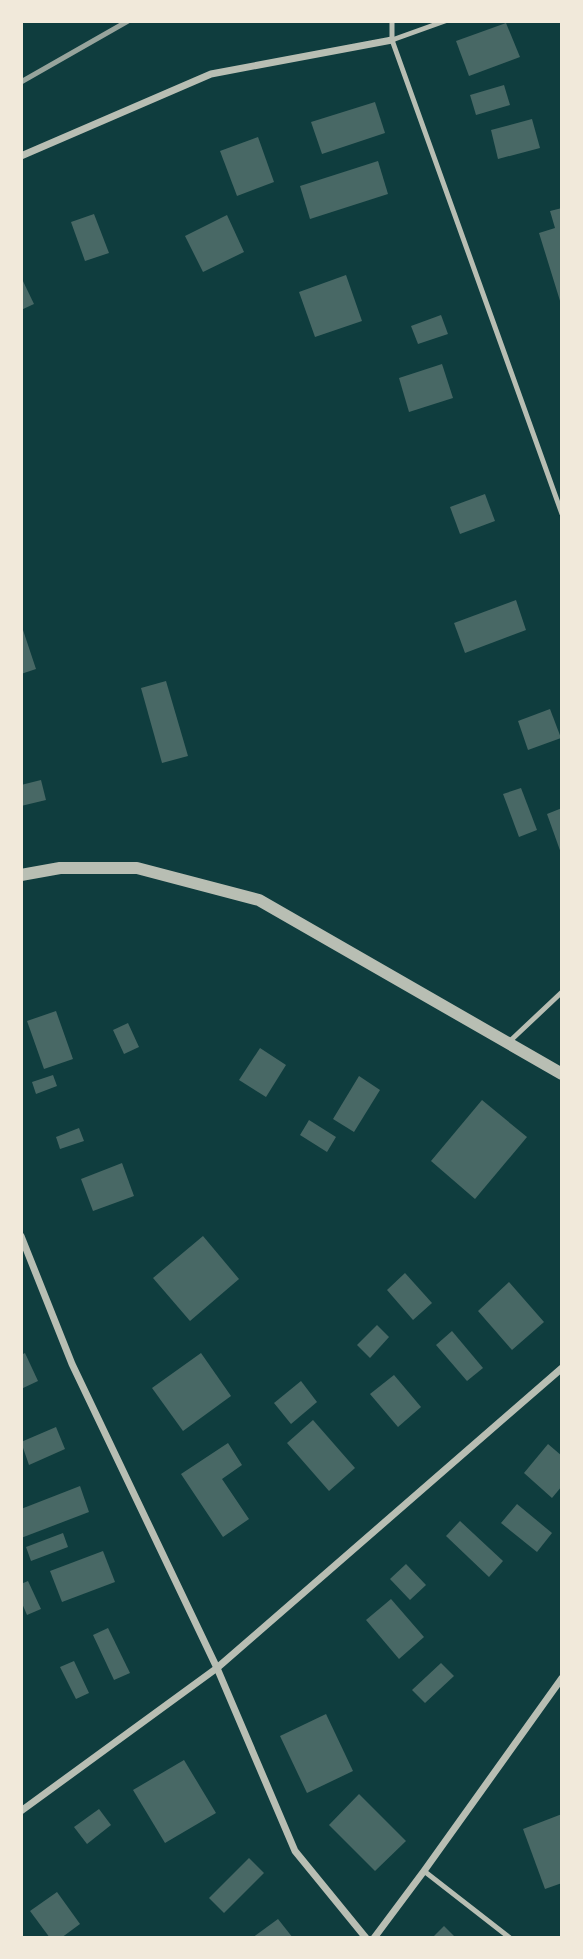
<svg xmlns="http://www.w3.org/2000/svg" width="583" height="1959" viewBox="0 0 583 1959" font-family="Commissioner,sans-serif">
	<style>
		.building { fill: #486865 }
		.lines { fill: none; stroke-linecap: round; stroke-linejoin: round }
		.service { stroke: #b8beb3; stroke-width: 5 }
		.minor { stroke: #b8beb3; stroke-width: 7 }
		.tertiary { stroke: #b8beb3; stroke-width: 12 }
		.rail { stroke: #97a49c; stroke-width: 5 }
	</style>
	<rect width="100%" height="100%" fill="#0f3d3e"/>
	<g class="building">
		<polygon points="506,23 520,57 469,76 456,41"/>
		<polygon points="504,85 510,105 476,115 470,95"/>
		<polygon points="375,102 385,133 322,154 311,122"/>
		<polygon points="532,119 540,148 498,159 491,130"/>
		<polygon points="258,137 274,182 237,196 220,151"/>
		<polygon points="378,161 388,194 310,219 300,186"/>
		<polygon points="562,208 562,304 561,304 539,233 555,228 550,211"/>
		<polygon points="94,214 109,253 85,261 71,222"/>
		<polygon points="227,215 244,252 203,272 185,236"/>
		<polygon points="346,275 362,321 315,337 299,292"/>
		<polygon points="21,277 34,304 21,310"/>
		<polygon points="441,315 448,334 418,344 411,326"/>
		<polygon points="442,364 453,398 409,412 399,378"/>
		<polygon points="485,494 495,521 460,534 450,507"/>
		<polygon points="516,600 526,630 465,653 454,623"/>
		<polygon points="21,624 36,669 21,674"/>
		<polygon points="166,681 188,756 162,763 141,688"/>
		<polygon points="550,709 561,738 528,750 518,721"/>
		<polygon points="41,780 46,800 21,806 21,785"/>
		<polygon points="521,788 537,830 519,837 503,794"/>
		<polygon points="562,808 562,856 547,814"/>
		<polygon points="56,1011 73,1059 44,1069 27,1021"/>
		<polygon points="128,1023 139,1047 124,1054 113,1030"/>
		<polygon points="260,1048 286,1065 266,1097 239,1080"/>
		<polygon points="53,1075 57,1086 36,1094 32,1082"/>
		<polygon points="359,1076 380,1090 354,1132 333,1119"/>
		<polygon points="482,1100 527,1137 475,1199 431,1161"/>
		<polygon points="309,1120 336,1137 327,1152 300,1135"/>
		<polygon points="79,1128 84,1141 60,1149 56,1137"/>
		<polygon points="122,1163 134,1196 93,1211 81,1179"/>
		<polygon points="203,1236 239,1279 190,1321 153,1278"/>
		<polygon points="405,1273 432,1303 413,1320 387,1290"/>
		<polygon points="509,1282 544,1322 512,1350 478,1311"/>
		<polygon points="377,1325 389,1337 370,1358 357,1345"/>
		<polygon points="452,1331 483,1368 467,1381 436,1345"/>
		<polygon points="25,1353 38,1381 21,1389 21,1355"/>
		<polygon points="201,1353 231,1396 183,1431 152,1388"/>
		<polygon points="394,1375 421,1407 398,1427 370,1394"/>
		<polygon points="301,1381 317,1402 291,1424 274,1403"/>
		<polygon points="313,1420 355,1468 329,1491 287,1443"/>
		<polygon points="56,1427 65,1449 29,1465 21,1442"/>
		<polygon points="228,1443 242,1465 222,1479 249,1519 223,1537 181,1474"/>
		<polygon points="548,1444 562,1456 562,1486 552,1498 524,1473"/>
		<polygon points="80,1486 89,1512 21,1538 21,1509"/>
		<polygon points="517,1504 552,1533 537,1552 501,1523"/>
		<polygon points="460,1521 503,1561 489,1577 446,1536"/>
		<polygon points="63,1533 68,1547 31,1561 26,1547"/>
		<polygon points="103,1551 115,1582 62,1602 50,1571"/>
		<polygon points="406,1564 426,1585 410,1600 390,1579"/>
		<polygon points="28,1581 41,1609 27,1615 21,1601 21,1584"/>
		<polygon points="391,1599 424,1637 399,1659 366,1620"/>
		<polygon points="108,1628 130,1673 114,1680 93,1635"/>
		<polygon points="74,1661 89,1693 76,1699 60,1667"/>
		<polygon points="441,1663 454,1676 425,1703 412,1690"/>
		<polygon points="326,1714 353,1771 307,1793 280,1736"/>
		<polygon points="184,1760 216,1813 165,1843 133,1790"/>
		<polygon points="359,1794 406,1841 375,1871 329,1825"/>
		<polygon points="99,1809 111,1825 87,1844 74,1827"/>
		<polygon points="562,1814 562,1883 545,1889 523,1829"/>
		<polygon points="249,1858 264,1873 224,1913 209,1898"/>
		<polygon points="57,1892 80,1924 61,1938 50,1938 30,1911"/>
		<polygon points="278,1919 293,1938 252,1938"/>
		<polygon points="444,1926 456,1938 432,1938"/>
	</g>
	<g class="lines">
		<g class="service">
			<polyline points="392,21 392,40 562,514"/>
			<polyline points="392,40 445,21"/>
			<polyline points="509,1042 562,992"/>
			<polyline points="424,1871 510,1938"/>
		</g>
		<g class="minor">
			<polyline points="21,156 211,74 392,40"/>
			<polyline points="21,1236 72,1364 217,1668 295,1851 366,1938"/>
			<polyline points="21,1811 217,1668 562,1368"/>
			<polyline points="374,1938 424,1871 562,1678"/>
		</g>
		<polyline class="tertiary" points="21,875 60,868 137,868 259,900 562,1074"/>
		<polyline class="rail" points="21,82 128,21"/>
	</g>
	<rect width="583" height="1959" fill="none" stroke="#f1e9da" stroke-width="46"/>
</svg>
